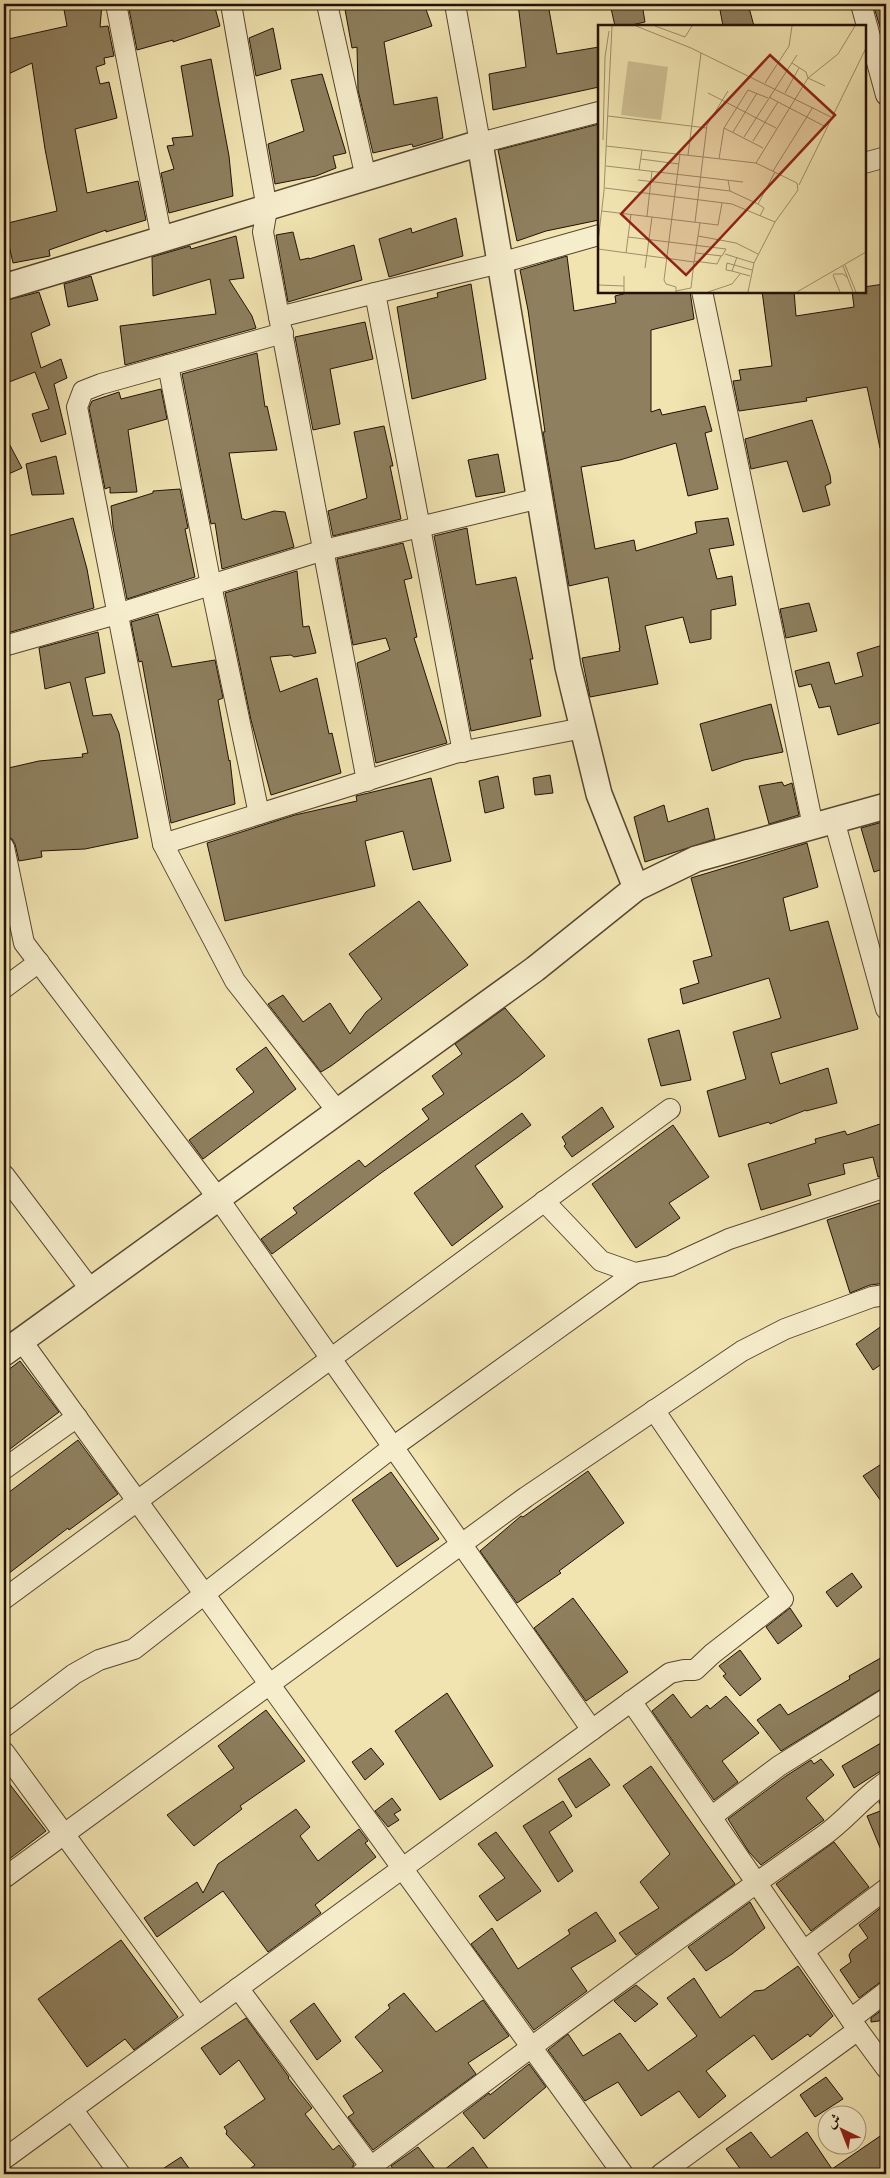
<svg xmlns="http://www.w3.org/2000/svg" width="890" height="2178" viewBox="0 0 890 2178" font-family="'IM FELL DW Pica',Amiri,serif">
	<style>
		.building { fill: #8e7f5e; stroke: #231105 }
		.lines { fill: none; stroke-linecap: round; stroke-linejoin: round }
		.minor-casing { stroke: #564630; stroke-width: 22 }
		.tertiary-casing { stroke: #564630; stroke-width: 28 }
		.minor { stroke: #f6edcc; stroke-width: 20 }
		.tertiary { stroke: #f6edcc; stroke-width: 25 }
		.inset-road { fill: none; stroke: #9f906c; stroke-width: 1 }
		.view { fill: #8f2418; fill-opacity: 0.15; stroke: #8f2418; stroke-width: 2.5 }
		.inset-edge { fill: none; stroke: #231105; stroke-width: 2.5 }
	</style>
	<rect width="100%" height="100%" fill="#f1e4b1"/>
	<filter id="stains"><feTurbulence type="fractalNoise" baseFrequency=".004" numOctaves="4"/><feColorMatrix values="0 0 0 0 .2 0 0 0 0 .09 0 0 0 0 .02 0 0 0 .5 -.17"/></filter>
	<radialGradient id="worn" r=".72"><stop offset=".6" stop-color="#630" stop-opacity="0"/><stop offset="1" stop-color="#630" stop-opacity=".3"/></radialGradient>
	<g class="building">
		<polygon points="63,4 102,4 100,27 108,26 114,56 104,58 105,64 96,67 100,84 109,82 117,118 75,129 87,193 138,181 146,220 106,232 106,230 49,250 50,256 13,263 4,224 57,211 45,149 32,63 4,76 4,40 67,26"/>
		<polygon points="128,4 214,4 220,26 173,42 173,40 137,50"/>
		<polygon points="344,4 424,4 432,26 384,42 394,105 437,97 443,138 413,147 412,144 373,153 358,90 357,47 352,48"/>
		<polygon points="518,4 548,4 557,54 599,47 599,87 493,110 489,74 526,67"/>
		<polygon points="610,4 642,4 645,22 627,26 615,26"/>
		<polygon points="748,4 754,26 723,26 720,10"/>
		<polygon points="873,4 886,4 886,35 880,27"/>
		<polygon points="273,28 281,69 256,76 249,38"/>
		<polygon points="211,59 229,156 233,196 169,213 161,173 174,169 167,146 174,145 172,138 193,136 181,66"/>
		<polygon points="322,74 346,153 333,156 336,168 316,176 275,184 268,144 304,131 291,80"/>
		<polygon points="599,124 599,220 546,231 517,241 498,150"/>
		<polygon points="456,218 463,256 389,277 379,239 411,228 412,233"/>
		<polygon points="293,232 300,260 309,258 309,259 354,245 362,280 288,302 276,235"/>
		<polygon points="236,236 244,278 229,280 252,316 256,328 125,365 120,326 216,314 210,279 153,296 152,257 190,246 191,249"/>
		<polygon points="567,256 574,311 616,303 615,296 635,291 690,291 694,319 651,330 651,412 660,409 662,415 705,406 712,431 705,433 718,489 688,496 676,443 620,460 581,467 595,549 634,540 636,551 697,533 695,522 728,518 734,545 709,549 717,579 732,576 736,605 711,610 711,639 690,643 683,617 645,626 658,684 590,697 582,658 620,651 619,648 620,648 608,577 569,586 543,432 545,432 528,310 520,270"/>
		<polygon points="91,276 98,300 68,307 64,284"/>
		<polygon points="471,284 486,379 412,399 397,307 438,297 437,293"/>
		<polygon points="884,284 886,297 886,448 880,448 867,387 806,398 807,401 739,411 733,381 741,380 739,370 772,366 762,291 794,291 796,316 854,307 852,291 864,291 864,287"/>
		<polygon points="39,292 50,325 31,333 41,368 61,359 67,378 54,384 66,434 41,442 32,414 49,409 35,372 4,384 4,301"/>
		<polygon points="365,322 373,359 330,369 340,424 313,430 295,337"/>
		<polygon points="257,353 265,407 267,406 277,450 229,453 242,519 244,519 245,520 274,511 285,512 294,547 222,569 215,523 211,524 182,374"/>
		<polygon points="161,389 167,419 128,430 137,492 110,493 110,487 105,489 89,408 92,401 119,392 121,399"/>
		<polygon points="812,420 830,475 831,483 825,486 830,505 803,512 787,461 751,469 745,439"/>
		<polygon points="384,426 393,466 390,466 401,519 333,536 328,511 367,498 354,432"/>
		<polygon points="4,434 22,468 4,476"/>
		<polygon points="498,454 505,492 476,497 468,460"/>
		<polygon points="56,456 64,494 32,495 26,464"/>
		<polygon points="180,489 188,528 185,529 195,577 127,599 113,527 111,506 153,493 153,491"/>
		<polygon points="73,518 87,569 94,608 4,634 4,537"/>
		<polygon points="467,528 476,585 516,577 533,659 530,659 541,716 471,731 434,536"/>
		<polygon points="403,543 412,578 404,580 417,637 414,638 447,743 376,763 357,663 390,650 386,638 353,645 337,559"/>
		<polygon points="297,571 303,627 309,626 316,653 294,657 291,655 270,657 280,692 317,678 329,734 332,733 341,773 271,795 251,720 225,593"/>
		<polygon points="809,603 817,631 786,638 780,609"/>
		<polygon points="158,614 172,667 215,660 223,698 218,700 229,761 230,760 235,804 171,823 142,661 139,662 131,622"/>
		<polygon points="98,632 105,673 85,678 93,716 111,714 119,733 138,838 85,849 41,851 42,857 19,861 15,844 12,839 6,836 4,826 4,769 39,761 83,757 82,754 88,753 70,682 45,689 39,648"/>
		<polygon points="886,644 886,721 838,735 830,706 819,708 811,684 799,687 795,671 829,662 835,684 863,676 857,653"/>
		<polygon points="771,704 783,752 744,760 712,771 700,724"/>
		<polygon points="550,775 553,793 535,795 533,778"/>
		<polygon points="498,776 504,808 485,813 479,781"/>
		<polygon points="431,778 451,861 413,870 403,831 365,841 375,886 225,921 207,843 295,815 357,801 356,796"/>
		<polygon points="782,782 784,786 792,783 799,815 769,824 759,786"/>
		<polygon points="664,805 668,822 708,808 715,839 645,862 634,817"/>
		<polygon points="886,821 886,868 874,872 861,828"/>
		<polygon points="807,843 818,887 783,898 790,931 828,921 858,1029 771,1053 780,1084 828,1068 837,1103 806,1111 806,1110 770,1124 769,1122 719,1137 707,1091 746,1079 733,1032 781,1018 769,978 683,1004 680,989 699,983 693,961 712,956 691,878"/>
		<polygon points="419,901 468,965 331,1066 321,1072 268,1004 283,995 303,1022 330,1003 350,1034 366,1012 382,999 349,954"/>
		<polygon points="505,1008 545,1056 518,1077 381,1173 272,1254 261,1239 297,1213 293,1208 359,1160 365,1167 429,1119 422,1109 444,1094 432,1076 462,1054 455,1044"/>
		<polygon points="679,1030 691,1080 661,1086 648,1039"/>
		<polygon points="266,1047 296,1089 203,1159 189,1140 254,1092 236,1069"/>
		<polygon points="602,1107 614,1127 572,1157 564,1146 566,1144 562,1137"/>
		<polygon points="522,1113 531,1125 475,1166 503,1207 452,1246 414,1193"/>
		<polygon points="886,1122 886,1175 878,1177 873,1157 843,1164 845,1174 808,1184 811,1195 761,1210 748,1164 816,1143 815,1139 845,1131 847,1135"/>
		<polygon points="673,1125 709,1177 669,1203 680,1218 636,1248 592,1184"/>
		<polygon points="886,1201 886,1283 870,1285 850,1293 827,1220"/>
		<polygon points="886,1323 886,1361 873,1370 856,1344"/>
		<polygon points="20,1361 59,1412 10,1449 4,1441 4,1373"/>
		<polygon points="78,1440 118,1494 69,1530 68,1528 4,1577 4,1496"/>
		<polygon points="886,1461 886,1508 863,1476"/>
		<polygon points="588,1471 624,1523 559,1571 561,1573 517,1603 480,1551 521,1516 523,1517"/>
		<polygon points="391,1472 439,1539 397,1567 352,1500"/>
		<polygon points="852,1573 862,1587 837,1607 826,1592"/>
		<polygon points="573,1598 628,1672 586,1701 534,1628"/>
		<polygon points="790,1608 802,1626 778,1644 766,1627"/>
		<polygon points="740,1650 761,1679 740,1696 723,1676 726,1674 719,1666"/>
		<polygon points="886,1655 886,1686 781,1751 757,1720 780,1704 788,1715 850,1679 849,1676"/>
		<polygon points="447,1693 493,1766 440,1800 395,1731"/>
		<polygon points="673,1694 691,1718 707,1705 710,1709 726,1696 759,1733 722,1761 738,1782 714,1800 652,1711"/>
		<polygon points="266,1710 305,1761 240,1806 242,1809 194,1846 167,1815 234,1768 218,1746"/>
		<polygon points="886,1740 886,1770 879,1772 854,1788 842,1766"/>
		<polygon points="371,1748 384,1764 365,1780 352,1762"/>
		<polygon points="590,1758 610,1785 576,1808 558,1779"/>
		<polygon points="821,1759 834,1775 806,1798 824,1820 761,1865 749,1852 728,1819 786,1776 811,1760 814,1764"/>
		<polygon points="651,1766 735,1884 636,1955 619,1933 659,1908 640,1882 670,1854 623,1786"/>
		<polygon points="4,1777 46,1831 4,1863"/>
		<polygon points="886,1796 886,1862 867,1816 883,1810 879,1802"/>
		<polygon points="392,1798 401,1810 394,1814 399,1820 388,1827 375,1811"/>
		<polygon points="563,1801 572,1816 549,1832 573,1871 558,1882 523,1826"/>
		<polygon points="296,1809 310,1827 300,1836 318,1861 359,1829 368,1841 365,1843 376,1857 315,1905 321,1913 268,1952 223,1891 157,1937 144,1918 197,1882 203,1893 218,1864"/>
		<polygon points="496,1832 541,1891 497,1921 479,1896 505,1878 478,1844"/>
		<polygon points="834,1842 869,1887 811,1931 776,1884"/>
		<polygon points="750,1902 765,1928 732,1954 706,1971 688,1947"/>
		<polygon points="883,1906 886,1912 886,1980 879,1983 859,1998 840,1970 851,1962 849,1955 852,1950 868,1938 859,1925"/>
		<polygon points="596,1912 616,1941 571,1968 587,1991 534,2030 471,1944 492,1928 518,1969 570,1934 568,1930"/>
		<polygon points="121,1940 178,2017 134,2050 125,2039 87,2067 38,1999"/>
		<polygon points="798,1966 833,2016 810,2037 808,2034 772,2060 754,2035 706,2071 726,2096 699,2118 679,2091 641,2116 618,2082 585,2101 548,2050 568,2034 583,2056 620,2033 648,2071 697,2036 667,1998 694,1978 720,2018 755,1991 764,1990"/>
		<polygon points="636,1985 658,2004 635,2022 614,2001"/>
		<polygon points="404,1993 436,2032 483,2000 509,2036 468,2063 476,2074 373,2150 348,2117 354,2113 343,2096 383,2071 355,2037 390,2008 388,2005"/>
		<polygon points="314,2003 341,2041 317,2060 290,2021"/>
		<polygon points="886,2007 886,2020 871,2022 871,2018"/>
		<polygon points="246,2018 289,2077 288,2078 312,2108 305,2114 333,2150 339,2145 354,2164 349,2174 243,2174 255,2165 226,2134 227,2131 224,2127 265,2099 239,2060 220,2075 201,2048"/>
		<polygon points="529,2064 546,2087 484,2139 463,2113 489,2093 490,2095"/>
		<polygon points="826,2077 843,2099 815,2117 800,2095"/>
		<polygon points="751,2132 771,2158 807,2132 832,2169 886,2132 886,2174 744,2174 726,2149"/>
		<polygon points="418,2147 439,2174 397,2174 391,2166"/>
		<polygon points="473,2147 492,2174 439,2174"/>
		<polygon points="181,2157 193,2174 155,2174"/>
	</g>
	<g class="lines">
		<g class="minor-casing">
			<g id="minor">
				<polyline points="116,4 162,240"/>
				<polyline points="231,4 267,209 263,232 367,781"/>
				<polyline points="327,4 366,178"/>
				<polyline points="455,4 480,143 599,112"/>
				<polyline points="861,4 886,95"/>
				<polyline points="864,163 886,157"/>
				<polyline points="702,291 813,826"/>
				<polyline points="375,293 500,263 599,235"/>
				<polyline points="279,317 375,293 463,752"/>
				<polyline points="283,333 101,384 83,391 77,407 163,844 235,981 338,1112"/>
				<polyline points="168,365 211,585 259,814"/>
				<polyline points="4,646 117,614 324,550 540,498"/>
				<polyline points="834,820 886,1009"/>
				<polyline points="163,844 455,753 583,728"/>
				<polyline points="4,847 24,943 218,1198 592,1730"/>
				<polyline points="4,988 39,962"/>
				<polyline points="4,1175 91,1290"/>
				<polyline points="544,1201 601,1261 635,1273 670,1266 729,1239 886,1187"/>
				<polyline points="21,1340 623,2174"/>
				<polyline points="4,1469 77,1417"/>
				<polyline points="4,1599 670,1109"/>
				<polyline points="631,1701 858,2030 661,2174"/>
				<polyline points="4,1727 74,1674 99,1660 134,1649 393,1447 635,1273"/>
				<polyline points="4,1752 198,2017"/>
				<polyline points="711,1817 779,1766 886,1699"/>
				<polyline points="4,1878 526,1497 742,1351 785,1329 872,1297 886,1295"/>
				<polyline points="804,1951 886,1889"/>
				<polyline points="238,1988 376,2174"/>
				<polyline points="851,2019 886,1992"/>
				<polyline points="858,2030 886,2068"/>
				<polyline points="72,2109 120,2174"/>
				<polyline points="4,2159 670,1673 684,1670 695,1670 712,1654 783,1599 654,1410"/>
				<path d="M361,2174c153,-114 306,-229 462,-338 23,-16 40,-39 63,-54"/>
			</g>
		</g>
		<g class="tertiary-casing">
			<g id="tertiary">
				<polyline points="4,287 480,143 568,667 599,794 636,888"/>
				<polyline points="4,1353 535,969 636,888 696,859 886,806"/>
			</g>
		</g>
		<use href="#minor" class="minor"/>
		<use href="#tertiary" class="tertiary"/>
	</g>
	<g transform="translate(598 25)">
		<rect width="268" height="268" fill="#f1e4b1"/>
		<path d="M30,36l40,6 -7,53 -40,-5z" fill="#cec094"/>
		<path class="inset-road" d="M38,1l55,22 140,69M57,1l30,11 7,-11M194,38l14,9 2,6 17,8M167,58l24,-37 3,-20M110,68l68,35M187,68l14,-25M180,77l48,25M10,91l99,12M126,103l39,20M135,107l24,-39M146,112l53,-82M5,115l2,-83 4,-26M155,116l25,-39 -9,-5M8,121l150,17 41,20 1,7 -23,32 -21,41 -6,29M90,130l13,-102M43,134l38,5M121,134l5,-31 24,-38 20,8M158,138l52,-85 30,-24 17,-28M8,141l137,16M41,145l3,-20M175,146l40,-64M40,155l92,11M130,155l2,11 28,13M201,160l67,-137M7,163l127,16 43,18M4,186l116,14 4,-22M49,191l5,-45M162,191l4,-8 -6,-4 17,-32M97,197l12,-97 21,-34M100,211l38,7 22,11M30,212l98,12 -4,7 -26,-3M0,217l6,-51 8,-165M0,224l96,13 6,-39M28,228l5,-39M127,229l29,9M139,232l-5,14 18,5M96,236l23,3 4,-8M247,240l11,27M245,241l10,26M47,243l7,-51M134,246l-6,-1 1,-7 25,7M235,249h10l5,4M235,250l7,17M0,260l26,1M78,266l15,-3 3,-26M26,267v-16M78,267v-5l-10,-3 -2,-4 16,-126M110,267l24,-8 8,-10M199,267l69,-40"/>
		<path class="view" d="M172,30l65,60 -149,160 -65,-61z"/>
		<rect width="268" height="268" class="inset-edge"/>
	</g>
	<rect width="890" height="2178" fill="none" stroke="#f1e4b1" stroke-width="20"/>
	<rect x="5" y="5" width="880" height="2168" fill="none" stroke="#231105" stroke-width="2.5"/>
	<rect x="10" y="10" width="870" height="2158" fill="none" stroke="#231105"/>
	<g transform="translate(842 2130) rotate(317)"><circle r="24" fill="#f6edcc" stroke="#a2957c"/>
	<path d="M0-4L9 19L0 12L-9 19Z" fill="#8f2418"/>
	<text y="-8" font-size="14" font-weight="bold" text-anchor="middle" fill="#231105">ش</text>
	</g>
	<rect width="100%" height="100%" filter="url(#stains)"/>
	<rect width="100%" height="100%" fill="url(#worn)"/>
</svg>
